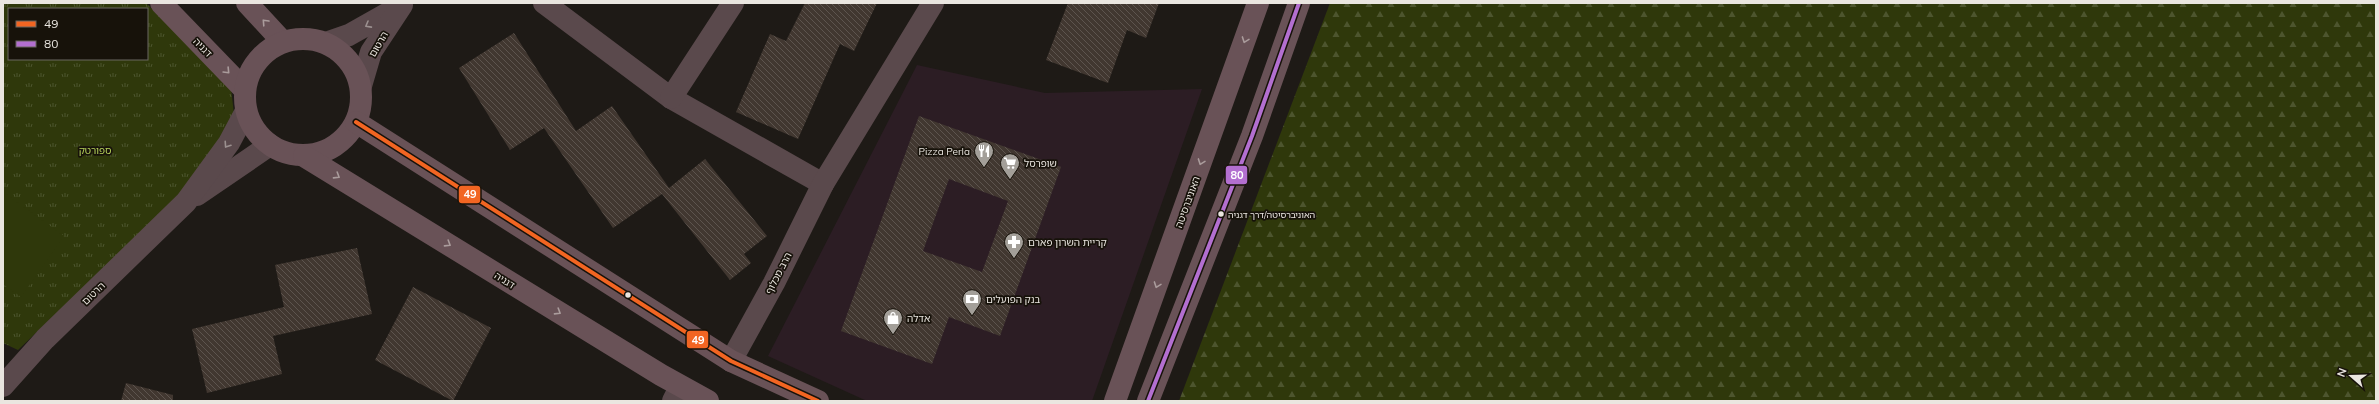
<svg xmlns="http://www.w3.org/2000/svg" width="2379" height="404" viewBox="0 0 2379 404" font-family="Mulish,'Noto Sans Hebrew',sans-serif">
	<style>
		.commercial { fill: #2c1d24 }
		.forest { fill: url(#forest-firs) }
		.park { fill: url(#park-tufts); fill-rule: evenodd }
		.pitch { fill: #2f380b }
		.building { fill: url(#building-back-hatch); fill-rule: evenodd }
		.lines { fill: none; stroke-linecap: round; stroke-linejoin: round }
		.street { stroke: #5a494c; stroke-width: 22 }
		.secondary { stroke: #695257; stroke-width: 22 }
		.bus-1-casing { stroke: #17120a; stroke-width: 7 }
		.bus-2-casing { stroke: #17120a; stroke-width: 7 }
		.bus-1 { stroke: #f26522; stroke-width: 4 }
		.bus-2 { stroke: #b36fd0; stroke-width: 4 }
		.oneway { stroke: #aa9c9c }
		.oneway2 { stroke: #9b908f }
		.bus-dot { fill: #eae6e0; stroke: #17120a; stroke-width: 1.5 }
		.labels { text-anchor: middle; stroke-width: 3.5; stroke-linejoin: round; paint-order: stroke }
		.bus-label { font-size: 9px; fill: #eae6e0; stroke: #17120a; text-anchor: start }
		.street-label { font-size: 10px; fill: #eae6e0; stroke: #17120a }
		.park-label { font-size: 10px; fill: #b6d35a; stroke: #17120a }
		.poi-label { font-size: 10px; fill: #eae6e0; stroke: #17120a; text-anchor: start }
		.line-badge { stroke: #17120a; stroke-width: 1.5 }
		.badge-label { font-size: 11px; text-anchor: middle; font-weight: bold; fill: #fff }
	</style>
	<defs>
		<pattern id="forest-firs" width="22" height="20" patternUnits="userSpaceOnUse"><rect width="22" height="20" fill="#2f380b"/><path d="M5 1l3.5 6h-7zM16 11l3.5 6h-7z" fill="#4d552e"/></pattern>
		<pattern id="park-tufts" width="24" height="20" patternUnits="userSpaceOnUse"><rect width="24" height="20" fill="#2f380b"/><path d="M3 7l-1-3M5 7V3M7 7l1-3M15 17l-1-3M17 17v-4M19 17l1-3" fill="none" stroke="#4d552e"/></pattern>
		<pattern id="building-back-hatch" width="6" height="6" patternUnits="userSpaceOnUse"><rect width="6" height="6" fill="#413730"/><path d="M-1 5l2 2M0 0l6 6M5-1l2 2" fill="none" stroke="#5d544e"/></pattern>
	</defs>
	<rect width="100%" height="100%" fill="#1e1a16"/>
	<polygon class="commercial" points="917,65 1045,93 1202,89 1092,401 867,401 768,356"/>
	<polygon class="forest" points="1330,3 2376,3 2376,401 1179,401"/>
	<path class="park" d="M3,3h143l85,85 6,53 -219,209 -15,-7zM9,9h138v50h-138z"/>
	<polygon class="pitch" points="3,192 64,236 21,297 3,284"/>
	<g class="building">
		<polygon points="805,3 877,3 854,51 840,44 798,139 736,112 770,34 786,41"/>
		<polygon points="1068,3 1159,3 1146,38 1127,30 1108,83 1046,60"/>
		<polygon points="514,33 576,131 612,106 669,188 705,159 767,236 744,254 751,263 730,280 662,194 613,228 544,128 510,150 459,68"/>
		<path d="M919,116l142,51 -61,169 -51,-19 -17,47 -91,-33zM949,179l59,22 -26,71 -59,-21z"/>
		<polygon points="357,248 372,314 273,336 282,374 207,393 192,329 284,307 275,265"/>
		<polygon points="413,287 491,328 453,401 375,360"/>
		<polygon points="126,383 173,395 173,401 121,401"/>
	</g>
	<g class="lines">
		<g class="street">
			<polyline points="544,3 671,98 823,184"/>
			<polyline points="326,43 349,35 397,8"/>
			<polyline points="361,86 371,52 402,5"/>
			<polyline points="671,98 733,3"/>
			<polyline points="197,195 270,145"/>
			<polyline points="731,361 774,283 823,184 933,3"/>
			<polyline points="3,386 45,339 186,202 229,143 246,111"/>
			<polyline points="673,401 677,393"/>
		</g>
		<g class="secondary">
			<polyline points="161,3 245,90"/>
			<polyline points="247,3 283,42"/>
			<circle cx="303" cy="97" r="58"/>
			<polyline points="356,122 731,361 818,401"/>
			<polyline points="304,156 661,375 708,401"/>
			<polyline points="1115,401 1258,3"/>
			<polyline points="1148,401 1252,136 1299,3"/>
		</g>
		<g class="bus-1-casing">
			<polyline id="bus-1" points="356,122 731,361 818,401"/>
		</g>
		<g class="bus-2-casing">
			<polyline id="bus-2" points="1148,401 1252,136 1299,3"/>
		</g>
		<use href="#bus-1" class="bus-1"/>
		<use href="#bus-2" class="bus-2"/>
	</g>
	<defs><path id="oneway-chevron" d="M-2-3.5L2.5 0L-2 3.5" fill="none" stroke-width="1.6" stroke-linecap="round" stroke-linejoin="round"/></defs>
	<g class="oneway">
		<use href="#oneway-chevron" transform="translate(265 22) rotate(-133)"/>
		<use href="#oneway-chevron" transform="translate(1245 40) rotate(110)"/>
		<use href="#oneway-chevron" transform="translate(227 71) rotate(46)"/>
		<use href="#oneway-chevron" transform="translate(1201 162) rotate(110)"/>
		<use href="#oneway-chevron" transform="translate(337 176) rotate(32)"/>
		<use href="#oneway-chevron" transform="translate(448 244) rotate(32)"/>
		<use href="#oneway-chevron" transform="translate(1157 285) rotate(110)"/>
		<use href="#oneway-chevron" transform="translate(558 312) rotate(32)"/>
	</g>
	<g class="oneway2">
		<use href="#oneway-chevron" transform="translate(368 25) rotate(151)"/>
		<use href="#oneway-chevron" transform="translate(227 145) rotate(124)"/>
	</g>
	<defs>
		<g id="restaurant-pin" transform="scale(1)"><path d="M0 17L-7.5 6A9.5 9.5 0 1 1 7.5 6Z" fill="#a39f99" stroke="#17120a"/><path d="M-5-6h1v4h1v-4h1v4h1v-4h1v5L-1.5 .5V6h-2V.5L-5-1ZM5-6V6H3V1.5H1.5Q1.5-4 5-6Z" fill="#fff"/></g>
		<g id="supermarket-pin" transform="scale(1)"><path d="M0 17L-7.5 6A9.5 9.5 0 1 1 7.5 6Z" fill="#a39f99" stroke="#17120a"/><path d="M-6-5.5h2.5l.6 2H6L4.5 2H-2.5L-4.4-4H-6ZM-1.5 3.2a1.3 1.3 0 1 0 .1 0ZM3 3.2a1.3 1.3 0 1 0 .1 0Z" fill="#fff"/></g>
		<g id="pharmacy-pin" transform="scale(1)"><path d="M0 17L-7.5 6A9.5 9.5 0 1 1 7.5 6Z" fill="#a39f99" stroke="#17120a"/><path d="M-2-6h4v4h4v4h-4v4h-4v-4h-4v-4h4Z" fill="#fff"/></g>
		<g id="bank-pin" transform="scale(1)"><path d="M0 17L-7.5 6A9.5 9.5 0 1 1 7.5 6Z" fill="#a39f99" stroke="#17120a"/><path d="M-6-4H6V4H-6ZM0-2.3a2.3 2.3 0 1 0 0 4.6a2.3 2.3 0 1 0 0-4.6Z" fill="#fff"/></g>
		<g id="shop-pin" transform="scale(1)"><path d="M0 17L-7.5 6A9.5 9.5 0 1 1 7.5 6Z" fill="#a39f99" stroke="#17120a"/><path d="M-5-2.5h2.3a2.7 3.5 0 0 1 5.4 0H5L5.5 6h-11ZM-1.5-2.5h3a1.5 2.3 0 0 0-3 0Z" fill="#fff"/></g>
	</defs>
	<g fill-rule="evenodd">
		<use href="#restaurant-pin" x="984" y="151"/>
		<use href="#supermarket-pin" x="1010" y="163"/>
		<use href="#pharmacy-pin" x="1014" y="242"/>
		<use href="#bank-pin" x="972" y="299"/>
		<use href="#shop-pin" x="893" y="318"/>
	</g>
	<g class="bus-dot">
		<circle cx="1221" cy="214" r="3.5"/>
		<circle cx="628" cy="295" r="3.5"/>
	</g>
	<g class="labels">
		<g class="bus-label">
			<text x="1228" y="218">האוניברסיטה/דרך דגניה</text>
		</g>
		<g class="street-label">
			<text transform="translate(378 44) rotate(-60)" y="4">הרטום</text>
			<text transform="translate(203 47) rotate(46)" y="4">דגניה</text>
			<text transform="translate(1187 202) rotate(-70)" y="4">האוניברסיטה</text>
			<text transform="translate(778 273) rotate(-63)" y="4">הרב מכלוף</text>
			<text transform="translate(505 280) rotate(32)" y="4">דגניה</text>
			<text transform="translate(93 293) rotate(-44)" y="4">הרטום</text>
		</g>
		<g class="park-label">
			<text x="95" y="154">ספורטק</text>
		</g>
		<g class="poi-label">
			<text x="970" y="155" text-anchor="end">Pizza Perla</text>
			<text x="1024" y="167">שופרסל</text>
			<text x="1028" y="246">קריית השרון פארם</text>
			<text x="986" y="303">בנק הפועלים</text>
			<text x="907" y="322">אדלה</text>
		</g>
	</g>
	<g class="line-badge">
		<rect x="1225" y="165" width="23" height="20" rx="4" fill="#b36fd0"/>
		<rect x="458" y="185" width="23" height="19" rx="4" fill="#f26522"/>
		<rect x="686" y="330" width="23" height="19" rx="4" fill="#f26522"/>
	</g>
	<g class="badge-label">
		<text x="1237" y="179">80</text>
		<text x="470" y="198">49</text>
		<text x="698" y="344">49</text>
	</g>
	<rect width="2379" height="404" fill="none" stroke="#eae6e0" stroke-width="8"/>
	<rect x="8" y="8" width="140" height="52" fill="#17120a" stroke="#6b6760"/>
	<rect x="16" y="21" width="20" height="6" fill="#f26522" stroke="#6b6760"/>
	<text x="44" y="28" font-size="12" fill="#eae6e0">49</text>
	<rect x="16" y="41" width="20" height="6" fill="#b36fd0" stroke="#6b6760"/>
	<text x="44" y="48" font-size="12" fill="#eae6e0">80</text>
	<g transform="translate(2351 376) rotate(290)" stroke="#17120a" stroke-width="3" paint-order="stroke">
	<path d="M0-3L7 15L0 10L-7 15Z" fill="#eae6e0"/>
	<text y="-6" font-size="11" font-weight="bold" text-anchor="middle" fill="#eae6e0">N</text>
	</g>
</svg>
